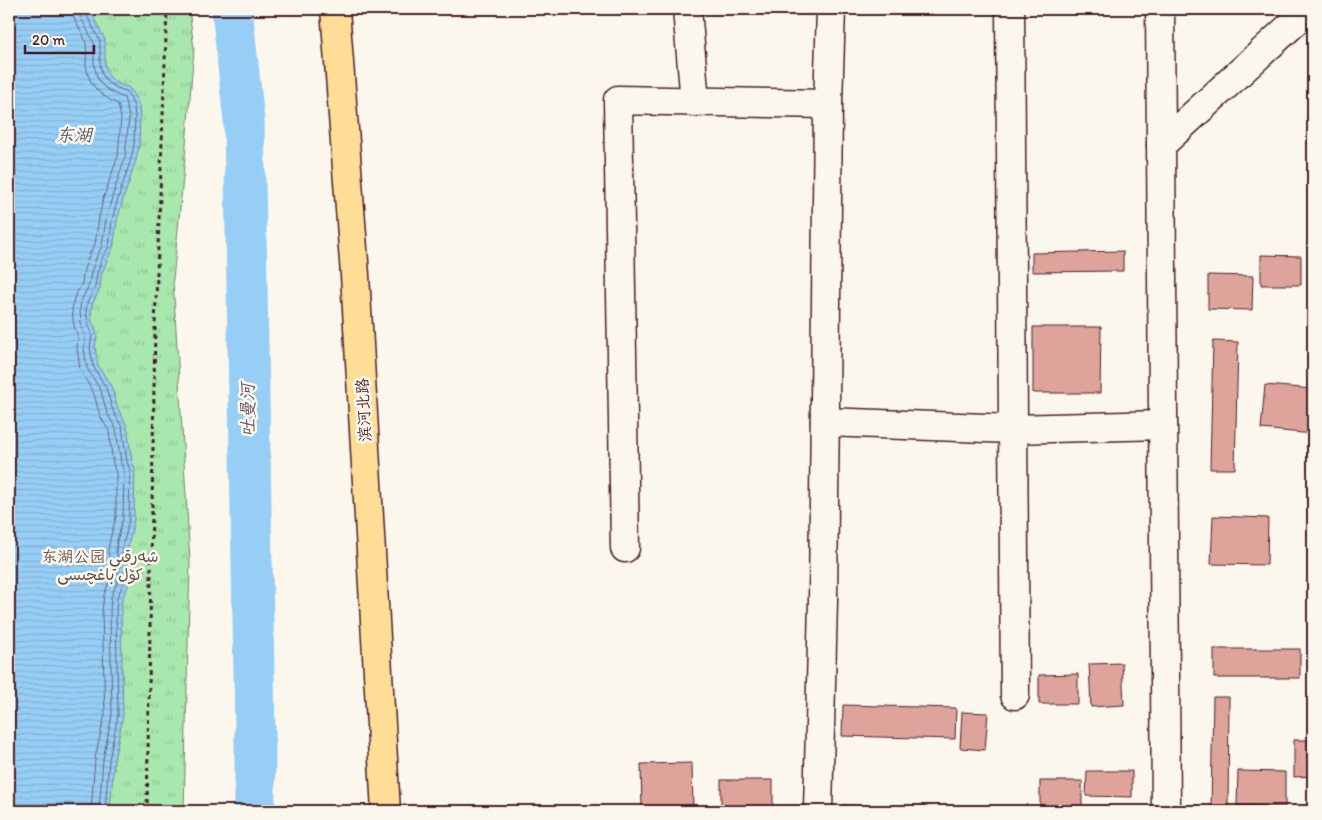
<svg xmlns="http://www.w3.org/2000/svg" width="1322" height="820" viewBox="0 0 1322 820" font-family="Itim,'Playpen Sans Arabic','LXGW WenKai TC',sans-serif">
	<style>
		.park { fill: url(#park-tufts); stroke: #79836c }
		.water { fill: url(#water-rules); stroke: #7888a4 }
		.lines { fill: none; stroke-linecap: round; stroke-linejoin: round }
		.shore { stroke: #68657c; stroke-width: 1 }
		.river { stroke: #96cef5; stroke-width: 41 }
		.building { fill: #dea49c; stroke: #4a1f2b }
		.minor-casing { stroke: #4a1f2b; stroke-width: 31 }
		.major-casing { stroke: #4a1f2b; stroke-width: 31 }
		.path { stroke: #4a1f2b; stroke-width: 3; stroke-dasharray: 4 4; stroke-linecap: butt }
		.minor { stroke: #fbf7ec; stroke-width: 28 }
		.major { stroke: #fedd96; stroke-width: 28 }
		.labels { text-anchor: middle; stroke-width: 5; stroke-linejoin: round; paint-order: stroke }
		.street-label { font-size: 16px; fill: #4a1f2b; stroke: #fbf7ec }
		.park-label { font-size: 16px; fill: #62514c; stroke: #fbf7ec }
		.water-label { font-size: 18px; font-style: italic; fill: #615468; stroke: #fbf7ec }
	</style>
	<defs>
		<pattern id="park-tufts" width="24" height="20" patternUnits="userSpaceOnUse" patternTransform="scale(1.25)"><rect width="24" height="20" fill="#a8e7ae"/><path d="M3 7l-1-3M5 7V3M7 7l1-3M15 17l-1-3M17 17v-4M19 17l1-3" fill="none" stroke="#92c696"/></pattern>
		<pattern id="water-rules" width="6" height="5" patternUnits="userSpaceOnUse" patternTransform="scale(1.25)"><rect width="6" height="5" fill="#96cef5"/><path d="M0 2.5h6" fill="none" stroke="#83b0d2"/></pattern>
	</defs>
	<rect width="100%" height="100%" fill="#fbf7ec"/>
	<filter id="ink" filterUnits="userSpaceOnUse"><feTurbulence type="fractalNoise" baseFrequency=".02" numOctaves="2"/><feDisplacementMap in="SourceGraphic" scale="10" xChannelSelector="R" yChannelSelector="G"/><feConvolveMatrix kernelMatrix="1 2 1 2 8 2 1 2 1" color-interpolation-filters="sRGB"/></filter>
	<g filter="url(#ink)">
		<polygon class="park" points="9,9 189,9 194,49 185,157 173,280 190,561 184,811 9,811"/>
		<polygon class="water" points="9,9 91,9 91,12 105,40 105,63 107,72 110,78 119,84 128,87 133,92 139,106 140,117 139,146 136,160 122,203 117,221 113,248 107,260 101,276 100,288 92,305 91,311 92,323 95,326 97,336 95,347 98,365 111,386 118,409 127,426 132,461 135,469 134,520 127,552 131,565 128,586 122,599 121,611 123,716 114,760 110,811 9,811"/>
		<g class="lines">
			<g class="shore">
				<path d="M72,9c0,13 12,22 14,35 1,7 0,14 0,20 2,21 14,32 32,40l3,14 -3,38 -15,43 -4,19 -4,26 -5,9 -6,16 -2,14 -8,15 -2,12 2,16 4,11 -1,11 3,22 14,24 6,22 9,15 4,33 3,9v44l-6,22 -2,12 1,6 3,9 -2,14 -6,15 -2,16 3,103 -10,44 -4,53"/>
				<polyline points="79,9 80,16 94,43 94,64 97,77 103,86 113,93 124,98 127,108 129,117 125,157 111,201 106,219 102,246 97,256 91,272 89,285 81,301 80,310 81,324 85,337 84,348 87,368 101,391 107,413 116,429 121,463 124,471 123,518 117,541 116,551 120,565 117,583 111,597 110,611 112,715 103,759 99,811"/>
				<polyline points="86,9 86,14 100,41 100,63 102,74 107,82 117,88 126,91 129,95 134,107 135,117 134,145 131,159 117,202 112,220 109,247 102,258 97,274 95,287 87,303 86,311 88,324 92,336 90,347 93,366 106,388 113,411 122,427 127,462 130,470 129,519 126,534 123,543 122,551 126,565 123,584 117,598 116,611 118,715 109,760 105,811"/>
			</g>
			<polyline class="river" points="232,9 244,121 255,730 255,811"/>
		</g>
		<g class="building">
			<polygon points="1123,251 1123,271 1032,272 1032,253"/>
			<polygon points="1261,255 1301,256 1301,285 1261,285"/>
			<polygon points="1208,275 1253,276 1252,310 1208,309"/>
			<polygon points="1033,327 1101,327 1100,393 1033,393"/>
			<polygon points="1213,341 1238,342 1235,469 1210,469"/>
			<polygon points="1265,385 1313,389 1313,434 1261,429"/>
			<polygon points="1213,516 1268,518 1267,565 1211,564"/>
			<rect x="1214" y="649" width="86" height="29"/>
			<polygon points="1122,663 1124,705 1091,707 1089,664"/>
			<polygon points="1078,674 1078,704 1039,704 1039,675"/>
			<polygon points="1213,697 1229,697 1228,811 1211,811"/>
			<polygon points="843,705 956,708 955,739 842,736"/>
			<polygon points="962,712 988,713 985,750 960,748"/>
			<polygon points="1294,740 1313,740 1313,776 1294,777"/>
			<polygon points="692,763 693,811 642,811 641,764"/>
			<polygon points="1087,771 1132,771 1132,797 1086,796"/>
			<polygon points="1238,771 1285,772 1285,807 1237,806"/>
			<rect x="721" y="780" width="52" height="31"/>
			<rect x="1040" y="781" width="42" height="30"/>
			<polygon points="843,805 886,807 886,811 843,811"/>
			<polygon points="531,808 531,811 501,811 501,810"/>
			<polygon points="891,809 996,811 891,811"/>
		</g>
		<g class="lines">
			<g class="minor-casing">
				<g id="minor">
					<polyline points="687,9 695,102"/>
					<polyline points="1010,9 1015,695"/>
					<polyline points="1160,9 1166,811"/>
					<polyline points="1161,145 1309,9"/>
					<polyline points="825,422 1013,429 1163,425"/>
					<polyline points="625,548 618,100 828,104"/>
					<polyline points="818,811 823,600 828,104 831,9"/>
				</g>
			</g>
			<g class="major-casing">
				<polyline id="major" points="335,9 355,275 386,811"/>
			</g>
			<polyline class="path" points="147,811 155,327 167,9"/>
			<use href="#minor" class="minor"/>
			<use href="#major" class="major"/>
		</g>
	</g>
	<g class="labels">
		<g class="street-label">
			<text transform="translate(363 410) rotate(-93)" y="6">滨河北路</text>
		</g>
		<g class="park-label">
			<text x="100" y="562">东湖公园 شەرقىي<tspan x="100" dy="18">كۆل باغچىسى</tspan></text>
		</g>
		<g class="water-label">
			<text x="74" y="141">东湖</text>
			<text transform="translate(248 410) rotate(-91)" y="6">吐曼河</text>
		</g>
	</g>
	<rect width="1322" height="820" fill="none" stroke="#fbf7ec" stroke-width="30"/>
	<rect x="15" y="15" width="1292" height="790" fill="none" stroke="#4a1f2b" stroke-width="2" filter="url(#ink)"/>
	<path d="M25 45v8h69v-8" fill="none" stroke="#4a1f2b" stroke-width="2.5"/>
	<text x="32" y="45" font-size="15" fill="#4a1f2b" stroke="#fbf7ec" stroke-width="4" paint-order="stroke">20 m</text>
</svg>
